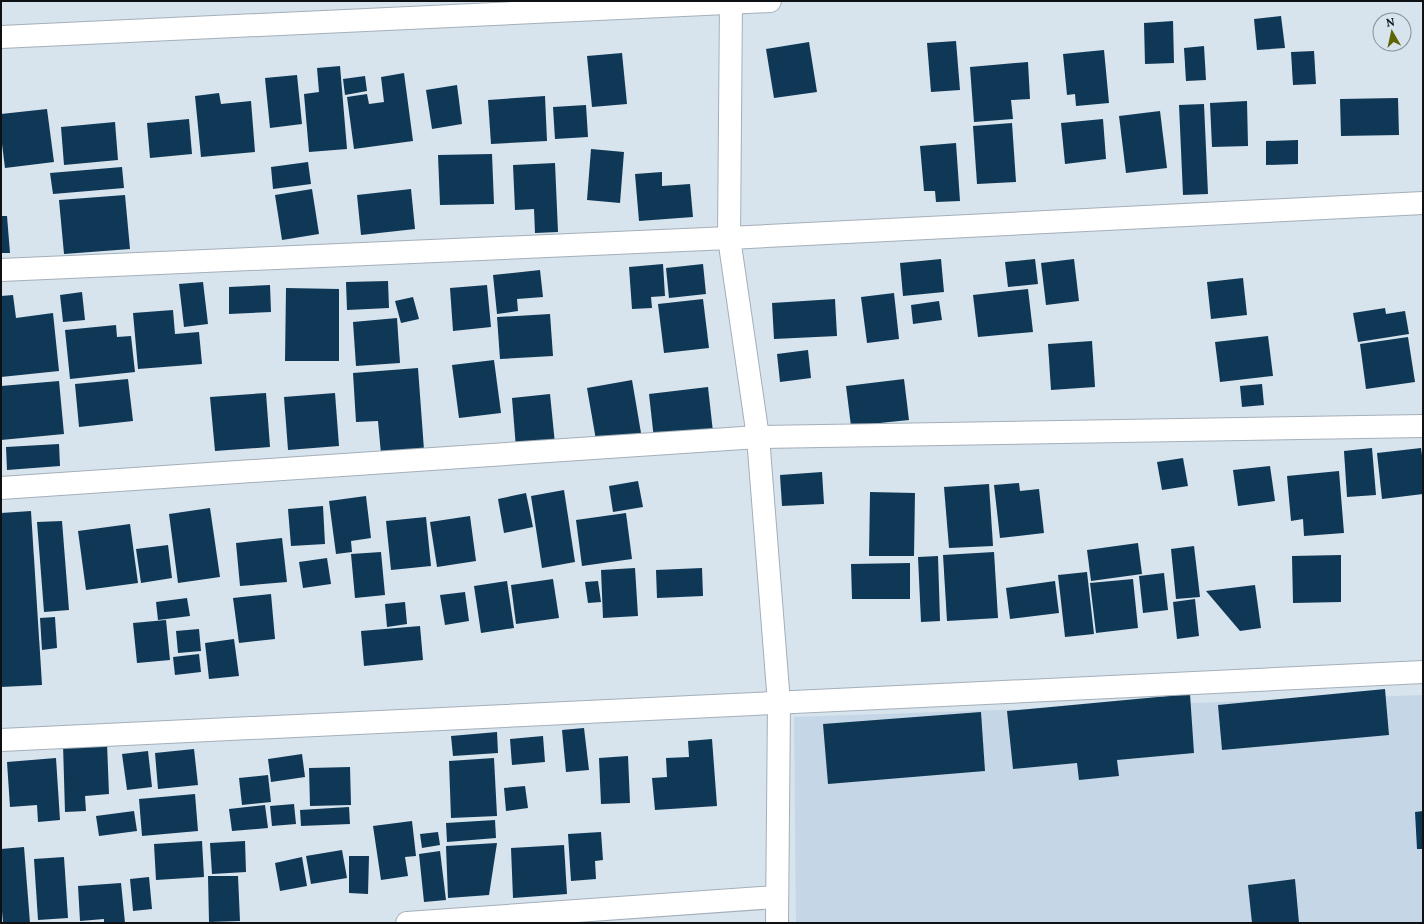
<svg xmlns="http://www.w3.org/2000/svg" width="1424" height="924" viewBox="0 0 1424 924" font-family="Lora,serif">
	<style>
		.built { fill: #c5d7e7 }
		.building { fill: #0f3856 }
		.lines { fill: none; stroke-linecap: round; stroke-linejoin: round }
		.minor-casing { stroke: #a4afb9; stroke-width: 24 }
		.minor { stroke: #fff; stroke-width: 22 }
	</style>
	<rect width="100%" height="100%" fill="#d7e3ed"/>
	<polygon class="built" points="1423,695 1423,923 796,923 794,717"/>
	<g class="building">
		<polygon points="1281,16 1285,48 1257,50 1254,19"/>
		<polygon points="1173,21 1174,63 1145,64 1144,23"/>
		<polygon points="956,41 960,90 931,92 927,43"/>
		<polygon points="809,42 817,92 774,98 766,49"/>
		<polygon points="1204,46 1206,80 1186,81 1184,48"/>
		<polygon points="1104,50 1109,103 1076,106 1075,94 1067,95 1063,54"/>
		<polygon points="1314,51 1316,84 1293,85 1291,52"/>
		<polygon points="622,53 627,104 592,107 587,56"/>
		<polygon points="1028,62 1030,99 1011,100 1013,119 974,122 970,67"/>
		<polygon points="340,66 347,149 309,152 304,94 319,92 317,68"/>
		<polygon points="404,73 413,141 354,149 347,97 367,94 369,104 384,102 381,77"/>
		<polygon points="297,75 302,124 270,128 265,78"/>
		<polygon points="365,76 367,91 345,95 343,79"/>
		<polygon points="457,85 462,124 432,129 426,90"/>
		<polygon points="219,93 221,104 251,101 255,152 201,157 195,96"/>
		<polygon points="545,96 547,141 491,144 488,100"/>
		<polygon points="1398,98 1399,135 1341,136 1340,99"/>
		<polygon points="1247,101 1248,146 1212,147 1210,103"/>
		<polygon points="1204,104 1208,194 1183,195 1179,105"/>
		<polygon points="586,105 588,137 555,139 553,107"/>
		<polygon points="47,109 54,162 5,168 1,136 1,114"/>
		<polygon points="1160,111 1167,168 1126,173 1119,116"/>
		<polygon points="189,119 192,154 150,158 147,123"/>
		<polygon points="1103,119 1106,159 1065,164 1061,123"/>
		<polygon points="115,122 118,160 64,165 61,127"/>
		<polygon points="1012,123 1016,182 977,184 973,126"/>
		<polygon points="1298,140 1298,164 1266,165 1266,141"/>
		<polygon points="956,143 960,201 936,202 935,191 924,191 920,146"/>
		<polygon points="591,149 624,152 620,203 587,200"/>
		<polygon points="492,154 494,204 440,205 438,155"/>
		<polygon points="308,162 311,184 273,189 271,167"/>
		<polygon points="555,163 558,232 535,233 534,209 515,210 513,165"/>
		<polygon points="122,167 124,188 53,194 50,173"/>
		<polygon points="662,172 662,186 690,184 693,217 639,221 635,174"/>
		<polygon points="312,189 319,234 282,240 275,195"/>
		<polygon points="411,189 415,229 361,235 357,195"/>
		<polygon points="125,195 130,249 64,254 59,200"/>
		<polygon points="1,216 7,216 10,253 1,253"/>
		<polygon points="941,259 944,292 903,296 900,263"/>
		<polygon points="1035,259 1038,284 1008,287 1005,262"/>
		<polygon points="1074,259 1079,301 1046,305 1041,263"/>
		<polygon points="663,264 665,296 651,297 652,308 632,309 629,267"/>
		<polygon points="703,264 706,294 669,298 666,268"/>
		<polygon points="540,270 543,297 517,299 518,311 497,314 493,275"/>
		<polygon points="1243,278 1247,315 1211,319 1207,282"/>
		<polygon points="388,281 389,308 347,310 346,282"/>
		<polygon points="203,282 208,324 184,327 179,284"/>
		<polygon points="270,285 271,312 229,314 229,287"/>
		<polygon points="487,285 491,327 453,331 450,288"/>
		<polygon points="286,288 339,289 339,361 285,361"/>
		<polygon points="1028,289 1033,332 978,337 973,295"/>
		<polygon points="82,292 85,320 63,322 60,295"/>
		<polygon points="894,293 899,339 867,343 861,297"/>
		<polygon points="13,295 16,318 53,313 59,371 1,377 1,296"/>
		<polygon points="413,297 419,319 401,323 395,301"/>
		<polygon points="703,299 709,348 664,353 658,304"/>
		<polygon points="835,299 837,336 774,339 772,303"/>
		<polygon points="939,301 942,320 913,324 911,305"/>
		<polygon points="1385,308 1386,314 1405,311 1409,334 1358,342 1353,313"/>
		<polygon points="173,310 175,334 199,332 202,364 138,369 133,313"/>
		<polygon points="550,314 553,356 500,359 497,317"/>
		<polygon points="397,318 400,363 356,366 353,322"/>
		<polygon points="116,325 117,337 131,336 135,372 70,379 65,330"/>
		<polygon points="1268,336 1273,376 1220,382 1215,342"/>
		<polygon points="1408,337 1415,382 1366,389 1360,344"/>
		<polygon points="1092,341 1095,387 1051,390 1048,344"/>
		<polygon points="808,350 811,378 780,382 777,354"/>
		<polygon points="494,360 501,413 459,418 452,365"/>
		<polygon points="418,368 424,450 381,454 378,421 356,422 353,373"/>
		<polygon points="128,379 133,421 79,427 75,384"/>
		<polygon points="904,379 909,420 851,426 846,386"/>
		<polygon points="632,380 641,433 596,440 587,388"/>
		<polygon points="59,381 64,434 1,440 1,386"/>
		<polygon points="1262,384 1264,405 1242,407 1240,386"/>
		<polygon points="708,387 713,432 654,439 649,394"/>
		<polygon points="266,393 270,447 215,451 210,397"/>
		<polygon points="335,393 339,446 288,450 284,397"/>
		<polygon points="550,394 555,444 516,448 512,398"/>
		<polygon points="59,444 60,466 7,470 6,447"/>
		<polygon points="1372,448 1376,495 1347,497 1344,451"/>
		<polygon points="1421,448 1423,463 1423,494 1382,499 1377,453"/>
		<polygon points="1183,458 1188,486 1162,490 1157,462"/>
		<polygon points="1270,466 1275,501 1238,506 1233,470"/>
		<polygon points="1339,471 1344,533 1304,536 1303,519 1291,521 1287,476"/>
		<polygon points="822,472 824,504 782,506 780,475"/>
		<polygon points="638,481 643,507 613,512 609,486"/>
		<polygon points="1019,483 1020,491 1039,489 1044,533 1000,538 994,485"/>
		<polygon points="989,484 993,546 949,548 944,487"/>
		<polygon points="564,490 575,562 542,568 531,496"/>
		<polygon points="870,492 915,493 914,556 869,556"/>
		<polygon points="526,493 533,527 504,533 498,499"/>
		<polygon points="366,496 371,538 351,541 352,552 336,554 329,501"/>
		<polygon points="323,506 325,544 291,546 288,509"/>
		<polygon points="210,508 220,577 178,583 169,514"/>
		<polygon points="31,511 42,685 1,687 1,513"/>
		<polygon points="626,513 632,559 582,566 576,520"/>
		<polygon points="470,516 476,561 437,567 430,522"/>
		<polygon points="426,517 431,566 391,570 386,521"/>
		<polygon points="62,521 69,610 44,612 37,522"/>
		<polygon points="130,524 138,583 86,590 78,531"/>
		<polygon points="282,538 287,582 240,586 236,543"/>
		<polygon points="1138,543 1142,574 1091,581 1087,550"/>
		<polygon points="168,545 172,578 141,583 136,549"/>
		<polygon points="1194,546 1200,597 1176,599 1171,549"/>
		<polygon points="381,552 385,595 355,598 351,554"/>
		<polygon points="994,552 998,618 947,621 943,555"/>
		<polygon points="1341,555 1341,602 1293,603 1292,556"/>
		<polygon points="938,556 940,621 921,622 918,557"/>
		<polygon points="327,558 331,584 303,588 299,562"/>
		<polygon points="910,563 910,599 852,599 851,564"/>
		<polygon points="635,568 638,616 603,618 601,570"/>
		<polygon points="702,568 703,596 657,598 656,570"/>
		<polygon points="1087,572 1094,634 1065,637 1058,575"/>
		<polygon points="1164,573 1168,610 1143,613 1139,576"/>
		<polygon points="553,579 559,618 516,624 511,585"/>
		<polygon points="1133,579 1138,628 1096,633 1090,583"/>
		<polygon points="507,581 514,628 481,633 474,586"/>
		<polygon points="598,581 601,602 588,603 585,582"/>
		<polygon points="1055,581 1059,613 1010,619 1006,588"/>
		<polygon points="1255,585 1261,628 1240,631 1206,591"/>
		<polygon points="465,592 469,621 445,625 440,595"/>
		<polygon points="271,594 275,639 239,643 233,598"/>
		<polygon points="187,598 190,616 158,620 156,602"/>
		<polygon points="1195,599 1199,636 1177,639 1173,602"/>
		<polygon points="405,602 407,624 387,627 385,604"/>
		<polygon points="55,617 57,648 42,650 40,618"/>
		<polygon points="166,620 170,660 137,663 133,623"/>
		<polygon points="420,626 423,660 364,666 361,631"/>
		<polygon points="199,629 201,651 178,653 176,631"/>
		<polygon points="234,639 239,676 209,679 205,643"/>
		<polygon points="199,654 201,672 175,675 173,657"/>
		<polygon points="1385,689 1389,735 1222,750 1218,705"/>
		<polygon points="1190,694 1194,753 1117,760 1119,776 1079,780 1077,763 1013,769 1007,711"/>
		<polygon points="981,712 985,771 828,784 823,724"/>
		<polygon points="584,728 589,770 566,772 562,730"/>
		<polygon points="497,732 498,753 453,756 451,736"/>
		<polygon points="543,736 545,762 512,765 510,739"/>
		<polygon points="712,739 717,806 655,810 652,778 667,777 666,758 689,757 688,741"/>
		<polygon points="107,743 109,794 85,796 86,811 65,812 63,744"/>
		<polygon points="194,749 198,785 158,789 155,753"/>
		<polygon points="148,751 152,787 127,790 122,754"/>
		<polygon points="302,754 305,777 271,782 268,759"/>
		<polygon points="628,756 630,803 601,804 599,758"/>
		<polygon points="56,758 60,820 38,822 37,805 10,807 7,762"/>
		<polygon points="494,758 497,816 451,818 449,761"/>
		<polygon points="350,767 351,805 310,806 309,768"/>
		<polygon points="268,775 271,802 242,805 239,778"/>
		<polygon points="525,786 528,808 506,811 504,788"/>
		<polygon points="195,794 198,831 142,836 139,799"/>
		<polygon points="294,804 296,824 272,826 270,806"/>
		<polygon points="265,805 268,828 232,831 229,809"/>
		<polygon points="349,807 350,824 301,826 300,810"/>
		<polygon points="134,811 137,831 99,836 96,816"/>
		<polygon points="1423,811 1423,849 1417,849 1415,812"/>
		<polygon points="495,820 496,838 447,842 446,823"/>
		<polygon points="412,821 416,856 405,857 408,876 381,880 373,826"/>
		<polygon points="438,832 440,845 422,848 420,834"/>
		<polygon points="601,832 603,860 595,861 596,879 571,881 568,834"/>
		<polygon points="202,841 204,877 156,880 154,844"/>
		<polygon points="245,841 246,872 212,874 210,843"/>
		<polygon points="497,843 489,895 448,898 446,846"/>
		<polygon points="564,845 567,894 513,898 511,848"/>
		<polygon points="24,847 30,923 3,923 1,899 1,849"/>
		<polygon points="342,850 347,878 311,884 306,856"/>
		<polygon points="440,851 446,900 424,902 419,854"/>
		<polygon points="349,856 369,856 368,894 349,893"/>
		<polygon points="64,857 68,918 38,920 34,859"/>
		<polygon points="302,857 307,886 280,891 275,863"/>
		<polygon points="208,876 238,876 240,921 209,922"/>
		<polygon points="149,877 152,909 133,911 130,879"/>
		<polygon points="1295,879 1299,923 1252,923 1248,885"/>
		<polygon points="121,883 125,923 104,923 104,919 80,921 78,886"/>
	</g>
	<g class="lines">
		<g class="minor-casing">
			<g id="minor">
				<polyline points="731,1 729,238 758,437 779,703 777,923"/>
				<polyline points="1,37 770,1"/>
				<polyline points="1,270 729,238 1423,203"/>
				<polyline points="1,488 758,437 1423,426"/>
				<polyline points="1,740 1423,672"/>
				<polyline points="407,923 776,897"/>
			</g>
		</g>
		<use href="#minor" class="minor"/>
	</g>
	<rect width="1424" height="924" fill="none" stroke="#0d1114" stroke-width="4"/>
	<g transform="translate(1392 32) rotate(351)"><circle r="19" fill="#d7e3ed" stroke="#868f96"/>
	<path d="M0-3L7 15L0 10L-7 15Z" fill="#5d6504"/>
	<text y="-6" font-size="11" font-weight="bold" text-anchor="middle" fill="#0d1114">N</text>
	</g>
</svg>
